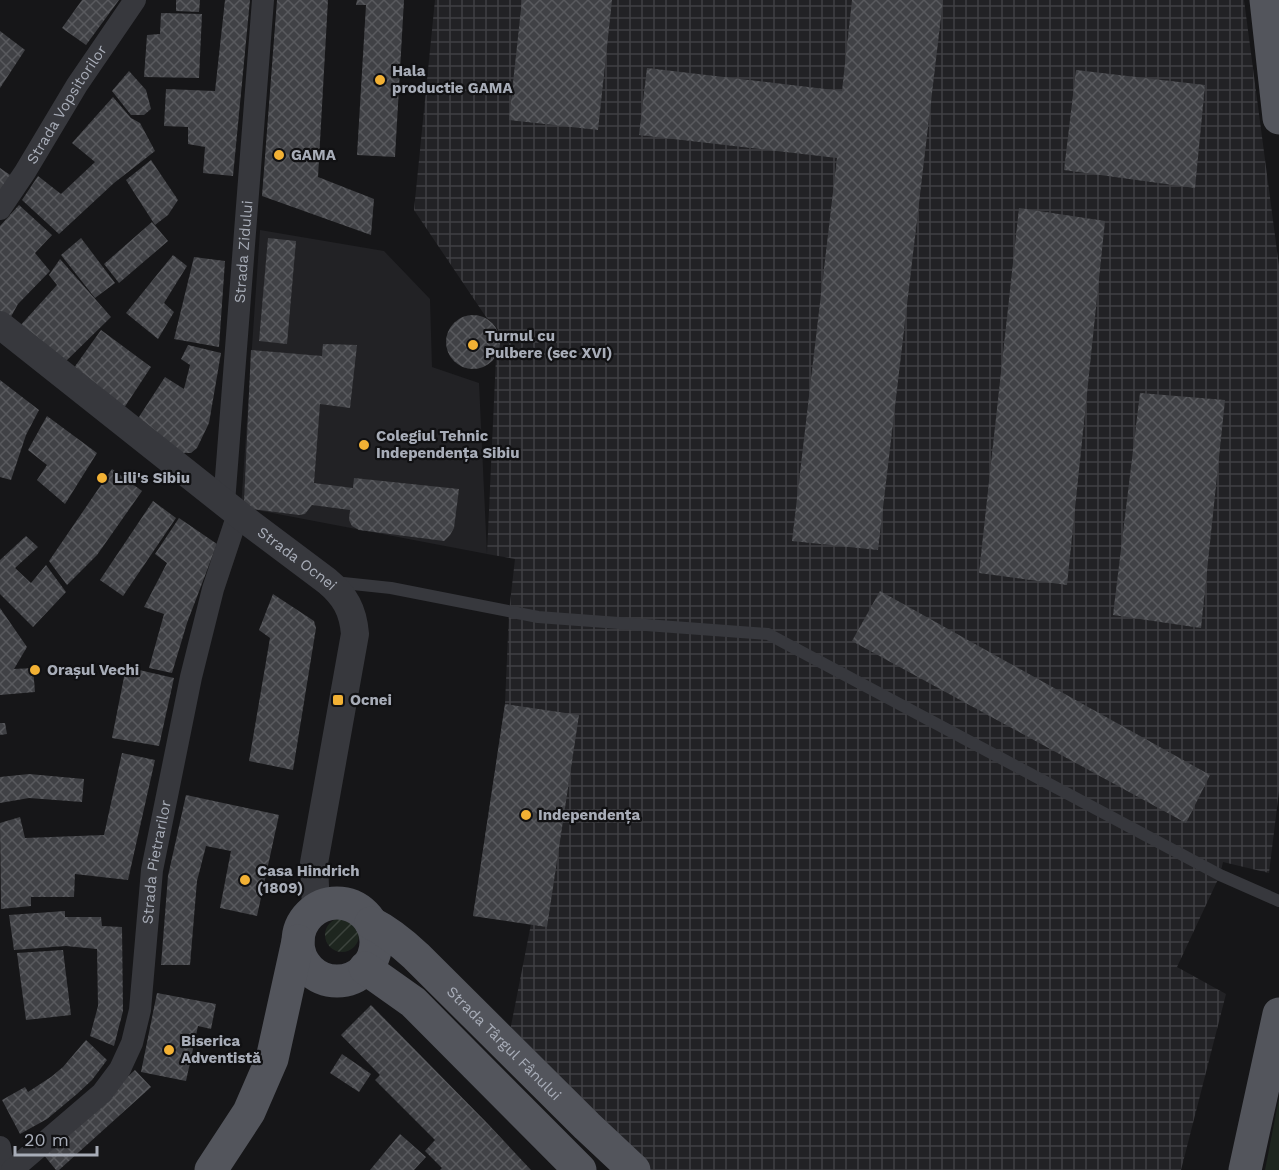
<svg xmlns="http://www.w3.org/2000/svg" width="1279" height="1170" viewBox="0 0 1279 1170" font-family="'Work Sans',sans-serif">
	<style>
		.built { fill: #222225 }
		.industrial { fill: url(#industrial-grid) }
		.green { fill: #1e261f }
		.garden { fill: url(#garden-furrows) }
		.building { fill: url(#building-cross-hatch) }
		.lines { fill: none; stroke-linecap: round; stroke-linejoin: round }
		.service { stroke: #37383d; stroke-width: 12 }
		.minor { stroke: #37383d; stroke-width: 22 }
		.tertiary { stroke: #37383d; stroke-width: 28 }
		.primary { stroke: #53555c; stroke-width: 33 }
		.poi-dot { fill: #f2b134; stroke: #111113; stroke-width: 2 }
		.labels { text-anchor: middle; stroke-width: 4.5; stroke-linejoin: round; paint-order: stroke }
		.poi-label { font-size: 15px; font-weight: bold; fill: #a8adb8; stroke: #111113; text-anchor: start }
		.street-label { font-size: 15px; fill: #a8adb8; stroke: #111113 }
	</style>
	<defs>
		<pattern id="industrial-grid" width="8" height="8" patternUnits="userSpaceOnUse" patternTransform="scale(1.5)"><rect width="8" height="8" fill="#222225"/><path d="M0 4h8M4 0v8" fill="none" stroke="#3f3f43"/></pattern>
		<pattern id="garden-furrows" width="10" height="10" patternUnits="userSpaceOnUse" patternTransform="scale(1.5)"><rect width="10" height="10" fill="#1e261f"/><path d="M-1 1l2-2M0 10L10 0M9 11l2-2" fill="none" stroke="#3c433d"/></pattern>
		<pattern id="building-cross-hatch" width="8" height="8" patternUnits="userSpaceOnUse" patternTransform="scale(1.5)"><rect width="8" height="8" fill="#404145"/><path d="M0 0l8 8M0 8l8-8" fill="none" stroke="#595a5e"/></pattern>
	</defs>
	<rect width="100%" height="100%" fill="#161618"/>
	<polygon class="built" points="260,230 384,251 430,299 432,367 479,383 487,554 241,507"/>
	<polygon class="industrial" points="435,0 1244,0 1279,266 1279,791 1269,873 1223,862 1220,875 1177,967 1226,994 1181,1170 649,1170 509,1036 531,924 473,916 505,704 509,612 515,559 487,554 496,357 500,334 497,328 486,317 414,210"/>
	<polygon class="green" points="1279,1098 1279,1170 1265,1170"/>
	<circle class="garden" cx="342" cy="935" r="17"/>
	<g class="building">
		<polygon points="82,0 119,0 86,45 62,28"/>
		<polygon points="176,0 200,0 199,12 176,11"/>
		<polygon points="225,0 250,0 233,176 203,173 205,147 188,144 188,127 164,126 166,89 215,91"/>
		<polygon points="277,0 328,0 318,177 374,199 371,235 262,196"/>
		<polygon points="357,0 404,0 395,157 357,155 366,5 356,5"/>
		<polygon points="522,0 612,0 598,130 509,120"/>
		<polygon points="852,0 943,0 878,550 792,541 837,158 639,135 647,68 842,91"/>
		<polygon points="161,13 202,14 199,78 144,77 147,35 160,34"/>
		<polygon points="0,31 25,50 0,88"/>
		<polygon points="1076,70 1205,85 1195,188 1064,170"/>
		<polygon points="129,71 146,90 151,109 144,115 131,115 112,91"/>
		<polygon points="113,97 131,118 140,123 155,151 114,183 59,234 22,200 38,176 61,194 95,162 72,143"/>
		<polygon points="151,160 178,200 168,215 155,225 126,180"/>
		<polygon points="0,168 13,177 0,195"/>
		<polygon points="19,205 52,235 35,253 50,271 18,304 8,322 0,315 0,226"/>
		<polygon points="1019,208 1105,221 1067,585 979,573"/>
		<polygon points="152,222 168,241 119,283 104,264"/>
		<polygon points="81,238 115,283 95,298 61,255"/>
		<polygon points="268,238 296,241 287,344 259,341"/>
		<polygon points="173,255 187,266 164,303 174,312 158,339 126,313"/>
		<polygon points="194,257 225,261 219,347 174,339"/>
		<polygon points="60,259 111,317 62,365 18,328 57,285 49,275"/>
		<circle cx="473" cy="342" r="27"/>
		<polygon points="101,330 151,367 122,411 71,372"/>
		<polygon points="323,344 357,345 350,408 320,404 314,483 353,488 354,478 459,489 454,528 450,535 444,541 359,530 352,526 349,520 350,510 312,505 305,514 299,515 252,509 244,502 251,350 322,356"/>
		<polygon points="188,345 221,353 209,423 197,448 191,453 179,453 135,423 165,377 184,389 190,365 181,359"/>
		<polygon points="0,380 39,410 26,435 11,480 0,477"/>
		<polygon points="1140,393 1225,400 1201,628 1113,615"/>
		<polygon points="47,416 97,453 65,504 37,480 47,465 28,450"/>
		<polygon points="112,469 142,491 97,555 67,585 49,561"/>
		<polygon points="153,501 176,518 123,596 100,580"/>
		<polygon points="179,518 217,544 187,623 172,673 149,668 164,614 144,607 167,563 155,554"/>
		<polygon points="26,536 38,547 15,568 31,583 46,565 66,592 33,627 0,594 0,560"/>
		<polygon points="880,591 1210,775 1186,823 852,641"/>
		<polygon points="273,594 314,621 316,628 293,770 249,761 270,638 259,630"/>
		<polygon points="0,608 27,647 14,669 33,668 35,692 0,695"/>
		<polygon points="126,667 174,678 159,746 112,738"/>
		<polygon points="505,704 579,715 547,927 473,916"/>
		<polygon points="0,723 5,723 7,734 0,735"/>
		<polygon points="122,753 155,760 128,880 75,874 74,897 31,897 31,906 1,909 0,823 20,817 25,838 104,835"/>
		<polygon points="29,774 84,779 82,802 29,798 0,803 0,777"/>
		<polygon points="186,795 279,815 257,916 220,908 231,851 206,846 197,881 190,965 161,965 168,876"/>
		<polygon points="65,911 65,917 101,917 102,926 122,927 123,1011 114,1046 90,1036 98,1006 97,949 66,946 14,950 9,915"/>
		<polygon points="63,950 71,1015 26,1020 17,953"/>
		<polygon points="157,993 216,1004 211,1029 198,1026 186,1081 141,1072"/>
		<polygon points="371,1005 487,1123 531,1170 440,1170 442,1168 425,1151 435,1140 375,1080 380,1075 341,1035"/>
		<polygon points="86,1040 107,1060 92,1080 77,1094 47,1119 20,1134 2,1100 25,1087 28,1092 51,1077 63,1067"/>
		<polygon points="342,1054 371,1074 359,1092 330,1073"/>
		<polygon points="135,1070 151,1087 59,1170 56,1170 43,1154"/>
		<polygon points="400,1134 426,1157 414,1170 370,1170"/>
	</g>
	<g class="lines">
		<polyline class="service" points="334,582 391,588 538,617 768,634 1220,875 1279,901"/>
		<g class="minor">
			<path id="s1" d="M0,209l25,-37 52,-87 58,-85"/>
			<path id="s2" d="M224,503l39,-503"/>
			<polyline points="0,1147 3,1170"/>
			<path id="s3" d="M12,1170l90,-77 18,-24 12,-26 8,-33 12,-140 39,-193 22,-88 25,-75"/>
		</g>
		<path class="tertiary" id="s4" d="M0,325l251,199 76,57c18,15 26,29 28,53l-41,229 2,46"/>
		<g class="primary">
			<polyline points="1266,0 1279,118"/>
			<circle cx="337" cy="942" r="39"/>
			<path id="s5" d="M371,923c18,9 31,20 45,33l171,170 47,44"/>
			<polyline points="365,968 413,1002 580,1170"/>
			<polyline points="211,1170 249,1112 272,1059 298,941"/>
			<polyline points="1245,1170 1279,1014"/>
		</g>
	</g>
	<g class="poi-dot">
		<circle cx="380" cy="80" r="6"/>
		<circle cx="279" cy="155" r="6"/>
		<circle cx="473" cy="345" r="6"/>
		<circle cx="364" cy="445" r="6"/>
		<circle cx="102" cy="478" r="6"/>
		<circle cx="35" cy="670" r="6"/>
		<rect x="332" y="694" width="12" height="12" rx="3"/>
		<circle cx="526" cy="815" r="6"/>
		<circle cx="245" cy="880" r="6"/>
		<circle cx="169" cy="1050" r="6"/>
	</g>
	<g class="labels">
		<g class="poi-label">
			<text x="392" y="76">Hala<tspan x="392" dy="17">productie GAMA</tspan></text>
			<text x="291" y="160">GAMA</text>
			<text x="485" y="341">Turnul cu<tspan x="485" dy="17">Pulbere (sec XVI)</tspan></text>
			<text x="376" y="441">Colegiul Tehnic<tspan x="376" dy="17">Independența Sibiu</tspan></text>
			<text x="114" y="483">Lili's Sibiu</text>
			<text x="47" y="675">Orașul Vechi</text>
			<text x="350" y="705">Ocnei</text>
			<text x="538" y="820">Independența</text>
			<text x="257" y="876">Casa Hindrich<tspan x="257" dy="17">(1809)</tspan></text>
			<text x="181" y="1046">Biserica<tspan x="181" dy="17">Adventistă</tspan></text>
		</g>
		<g class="street-label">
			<text dy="5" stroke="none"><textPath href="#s1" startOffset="124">Strada Vopsitorilor</textPath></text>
			<text dy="5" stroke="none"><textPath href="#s2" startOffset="252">Strada Zidului</textPath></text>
			<text dy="5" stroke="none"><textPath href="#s4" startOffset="378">Strada Ocnei</textPath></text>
			<text dy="5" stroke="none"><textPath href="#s3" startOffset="360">Strada Pietrarilor</textPath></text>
			<text dy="5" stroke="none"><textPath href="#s5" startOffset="180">Strada Târgul Fânului</textPath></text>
		</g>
	</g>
	<path d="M15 1146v9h82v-9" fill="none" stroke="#a8adb8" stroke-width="3"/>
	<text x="24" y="1146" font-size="18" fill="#a8adb8" stroke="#111113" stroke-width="4.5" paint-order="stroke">20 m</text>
</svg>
